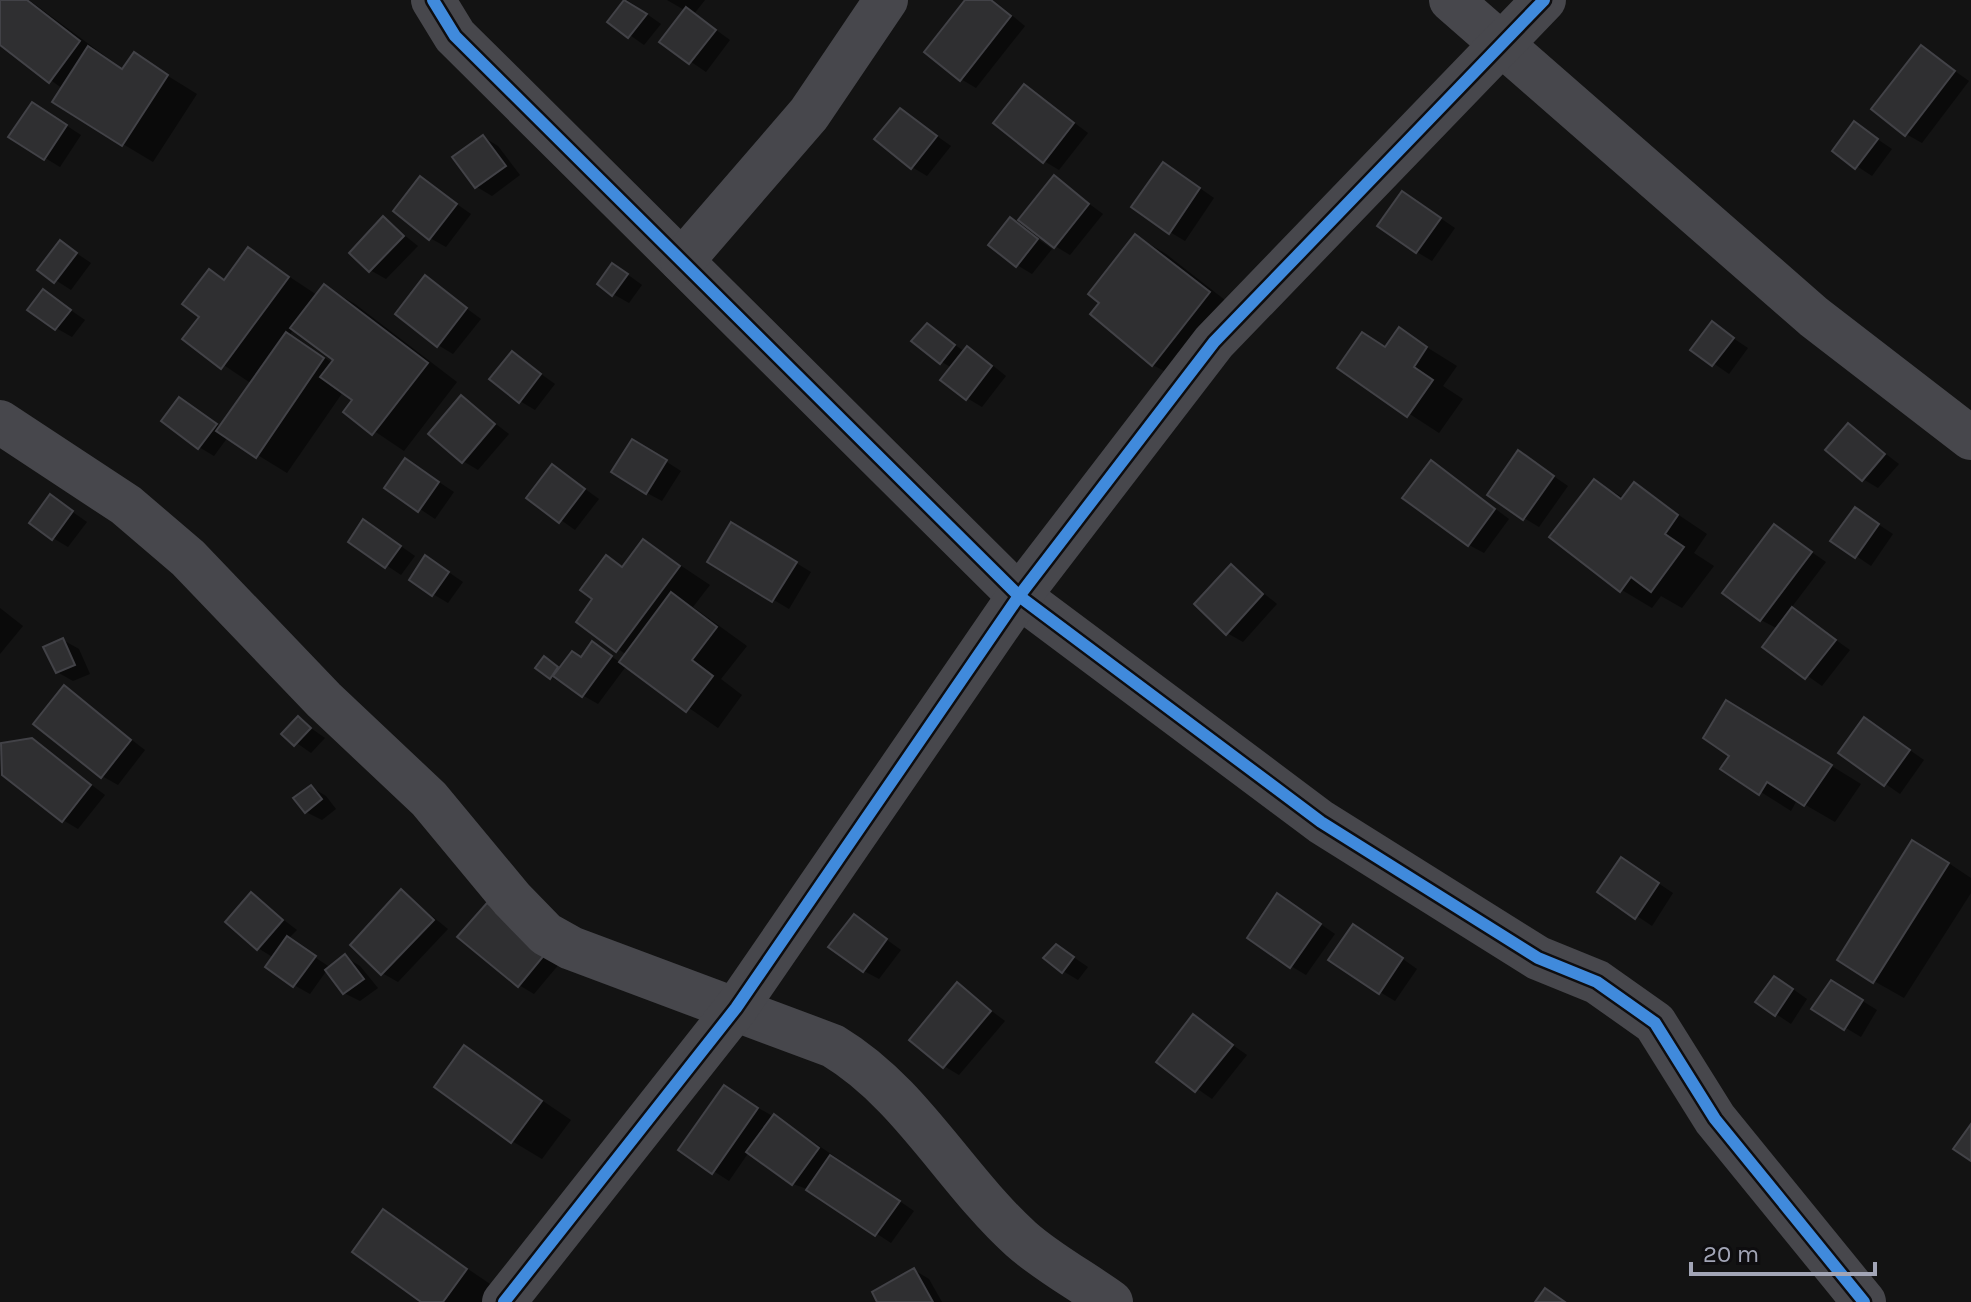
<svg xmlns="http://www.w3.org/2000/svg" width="1971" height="1302" viewBox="0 0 1971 1302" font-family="Karla,sans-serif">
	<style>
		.shadow { fill: #0007; fill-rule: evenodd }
		.building { fill: #2f2f31; stroke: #424247; stroke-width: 2 }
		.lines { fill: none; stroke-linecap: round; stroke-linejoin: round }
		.street { stroke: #47474c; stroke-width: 44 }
		.cycleway-casing { stroke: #0e0d0f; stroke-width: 17 }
		.cycleway { stroke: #408adc; stroke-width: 12 }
	</style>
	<rect width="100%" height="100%" fill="#131313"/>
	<g class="shadow">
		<polygon points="0,0 29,0 124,70 134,55 197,94 153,162 123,144 63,89 0,43"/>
		<polygon points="627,0 661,24 644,45 610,21"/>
		<polygon points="667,0 705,0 694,14 730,40 706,72 662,42 686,11"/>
		<polygon points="968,0 993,0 1025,26 976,88 961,79"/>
		<polygon points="1922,48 1969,81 1922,143 1906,134"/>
		<polygon points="1025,86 1088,133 1059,170 1044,161"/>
		<polygon points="900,110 951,146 927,176 912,167"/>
		<polygon points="47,113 81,135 60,167 11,137"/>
		<polygon points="1855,124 1892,149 1872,176 1834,151"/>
		<polygon points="483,137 498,146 520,175 492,196 477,187"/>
		<polygon points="1178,173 1214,198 1185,241 1170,232"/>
		<polygon points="1054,178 1103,214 1070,255 1055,246"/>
		<polygon points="421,179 471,214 446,247 430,238"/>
		<polygon points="1403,193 1455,228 1432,261 1417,252"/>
		<polygon points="384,219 418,246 386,279 370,270"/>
		<polygon points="1011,220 1052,249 1032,274 1017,265"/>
		<polygon points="1136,236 1166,254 1239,311 1184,382 1153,365 1093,314"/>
		<polygon points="60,242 91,263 71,290 40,270"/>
		<path d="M249,250l68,45 7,-9 31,18 102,78 -53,69 -58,-39 8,-12 -11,-8 -56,81 -59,-36 -14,19 -15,-9 -19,-48 42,29 30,-44 -67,-45zM294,328l41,31 -2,4 -44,-27z"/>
		<polygon points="627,274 642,285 629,303 613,294"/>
		<polygon points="425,278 481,319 453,354 438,345"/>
		<polygon points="43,291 85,320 72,337 56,328"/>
		<polygon points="1712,324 1748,348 1729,374 1693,349"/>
		<polygon points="927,325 965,352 967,348 982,357 1006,376 982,407 967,398 952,368 942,362"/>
		<polygon points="1399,330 1457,366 1443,386 1463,399 1439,433 1339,368 1387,348"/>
		<polygon points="513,354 555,384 535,410 520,401"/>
		<polygon points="462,398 509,434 478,470 463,461"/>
		<polygon points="1848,425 1899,464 1878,488 1863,479"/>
		<polygon points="648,450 681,471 662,501 647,493"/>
		<polygon points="406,460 454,492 435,519 387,487"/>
		<polygon points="1533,462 1568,486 1539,527 1524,518"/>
		<polygon points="553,466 599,499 575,530 529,497"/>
		<polygon points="1446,472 1509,519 1484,553 1469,545"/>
		<polygon points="1594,481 1624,498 1634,485 1707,534 1694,553 1714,566 1682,608 1661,596 1652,608 1622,590 1552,537"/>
		<polygon points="51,497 87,522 68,547 53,538"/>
		<polygon points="1870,519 1893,534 1871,566 1833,540"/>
		<polygon points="732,524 811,572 789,609 709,561"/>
		<polygon points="1775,527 1826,562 1791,608 1850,650 1822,686 1765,646 1778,629 1761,620"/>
		<polygon points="379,531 415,556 401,575 350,541"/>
		<polygon points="644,541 710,585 693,607 747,646 721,679 742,695 718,728 627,665 598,704 551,677 544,658 561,668 582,658 593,644 621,663 627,655 579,622 595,598 606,557 624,568"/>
		<polygon points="441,567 463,582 448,603 433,594"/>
		<polygon points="1231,567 1277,604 1243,642 1227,633"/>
		<polygon points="0,608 23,626 0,654"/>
		<polygon points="63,640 79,649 90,674 73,681 57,672"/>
		<polygon points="64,688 145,750 118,785 102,776"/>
		<polygon points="298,719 325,738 311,753 284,734"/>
		<polygon points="1865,719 1924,760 1900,794 1840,752"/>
		<polygon points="1757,720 1861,784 1835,822 1797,800 1791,811 1723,768"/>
		<polygon points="32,740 105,795 78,829 63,820"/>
		<polygon points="311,787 326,796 336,809 322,820 306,812"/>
		<polygon points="1944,860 1971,878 1971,893 1904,998 1874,981"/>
		<polygon points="1637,869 1673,893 1652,926 1600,891"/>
		<polygon points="402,892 448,929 398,982 382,973"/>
		<polygon points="251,895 297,930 288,939 331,968 345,957 360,966 378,988 360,1001 344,993 327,970 310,994 294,985 274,958 258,948"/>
		<polygon points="1293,905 1335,934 1306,975 1291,966"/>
		<polygon points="487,906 560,963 534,994 519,985"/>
		<polygon points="854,916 901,950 879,979 864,971"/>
		<polygon points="1369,935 1417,969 1395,1001 1380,992"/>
		<polygon points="1057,946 1088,967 1078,980 1063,971"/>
		<polygon points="1832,982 1877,1010 1861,1037 1814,1009"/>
		<polygon points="957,985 1005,1021 959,1075 944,1066"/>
		<polygon points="1790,987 1807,999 1791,1024 1758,1002"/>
		<polygon points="1193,1017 1247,1055 1212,1099 1159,1062"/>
		<polygon points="465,1048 571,1120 542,1159 512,1141"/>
		<polygon points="739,1097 790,1126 914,1211 891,1243 810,1190 793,1184 749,1152 729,1181 681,1150"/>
		<polygon points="384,1212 496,1288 486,1302 424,1302"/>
		<polygon points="914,1270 929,1279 942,1302 879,1302"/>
	</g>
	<g class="building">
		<polygon points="0,0 27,0 80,41 49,83 0,45"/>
		<polygon points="624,0 647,14 628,38 607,22"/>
		<polygon points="965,0 991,0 1011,16 960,81 924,52"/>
		<polygon points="686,7 716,30 689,64 659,42"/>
		<polygon points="1921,45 1955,71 1905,136 1871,109"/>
		<polygon points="88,46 122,69 134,52 168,75 122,146 52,102"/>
		<polygon points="1024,84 1074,123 1043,163 993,123"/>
		<polygon points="32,102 67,125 44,160 8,137"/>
		<polygon points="900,108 937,136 911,169 874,139"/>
		<polygon points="1854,121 1878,139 1855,169 1832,151"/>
		<polygon points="483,135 506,166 475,188 452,157"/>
		<polygon points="1163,162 1200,188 1169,234 1131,207"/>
		<polygon points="1054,175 1089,204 1054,248 1018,220"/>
		<polygon points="420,176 457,204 429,240 393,211"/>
		<polygon points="1402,191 1441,218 1416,253 1377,226"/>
		<polygon points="383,216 404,236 369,272 349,253"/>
		<polygon points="1010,217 1038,239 1016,267 988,245"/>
		<polygon points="1135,234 1210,292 1152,366 1090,314 1099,303 1088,294"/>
		<polygon points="60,240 77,253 54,283 37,270"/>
		<polygon points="248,247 289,277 221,369 182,339 199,317 182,304 209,269 224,280"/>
		<polygon points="612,263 628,274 612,296 597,284"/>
		<polygon points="425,275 467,308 437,347 395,314"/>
		<polygon points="324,284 428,363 372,435 343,412 352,400 320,377 333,360 290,328"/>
		<polygon points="43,289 71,310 55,330 27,310"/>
		<polygon points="1712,321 1734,338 1712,366 1690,350"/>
		<polygon points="927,323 955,345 940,364 911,341"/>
		<polygon points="1399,327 1427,347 1414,367 1433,380 1407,417 1337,368 1362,332 1385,347"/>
		<polygon points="286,332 324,358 256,458 216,431"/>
		<polygon points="967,346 992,366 966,400 940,380"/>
		<polygon points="512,351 541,374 519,403 489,379"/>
		<polygon points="461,395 495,424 462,463 428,434"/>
		<polygon points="179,397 217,424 198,449 161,421"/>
		<polygon points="1848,423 1885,454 1862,481 1825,450"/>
		<polygon points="632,439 667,460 646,494 611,472"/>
		<polygon points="1518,450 1554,476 1523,520 1487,495"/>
		<polygon points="405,458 439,482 418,512 384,488"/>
		<polygon points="1431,460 1495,509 1468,546 1402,498"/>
		<polygon points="552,464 585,489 559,523 526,498"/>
		<polygon points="1594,479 1621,499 1634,482 1678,515 1665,534 1684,547 1651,592 1631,577 1620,592 1549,537"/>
		<polygon points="50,494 73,511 52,540 29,523"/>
		<polygon points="1855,507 1879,524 1855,558 1830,541"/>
		<polygon points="363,519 401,546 385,568 348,542"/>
		<polygon points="731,522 797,562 772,602 707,562"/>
		<polygon points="1774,524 1812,552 1760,621 1722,593"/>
		<polygon points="643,539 680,566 616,652 576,622 592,599 580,590 606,555 622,567"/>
		<polygon points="425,555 449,572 432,596 409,580"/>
		<polygon points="1231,564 1263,594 1226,635 1194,604"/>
		<polygon points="671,592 717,627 692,660 713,676 686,712 619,662"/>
		<polygon points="1792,607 1836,640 1805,679 1762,647"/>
		<polygon points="63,638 75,665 56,673 43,647"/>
		<polygon points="592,641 612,656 582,697 553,676 572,651 581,657"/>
		<polygon points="544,656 558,667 550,679 535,668"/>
		<polygon points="64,685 131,740 101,778 33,724"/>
		<polygon points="1726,700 1832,765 1804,806 1767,782 1759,795 1720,769 1729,756 1703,738"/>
		<polygon points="298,716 311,728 294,746 281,734"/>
		<polygon points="1864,717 1910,750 1884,786 1838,753"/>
		<polygon points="32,738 91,785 62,822 2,775 1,743"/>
		<polygon points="311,785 322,799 305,813 293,798"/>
		<polygon points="1912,840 1949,863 1873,983 1837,960"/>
		<polygon points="1621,857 1659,883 1635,919 1597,892"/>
		<polygon points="401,889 434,920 381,975 350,945"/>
		<polygon points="251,892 283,920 257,950 225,922"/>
		<polygon points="1277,893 1321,924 1290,968 1247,938"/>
		<polygon points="487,903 546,953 518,987 457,937"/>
		<polygon points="854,914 887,939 863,972 828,947"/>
		<polygon points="1353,924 1403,958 1379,994 1328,960"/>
		<polygon points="287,936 316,956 293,987 265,967"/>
		<polygon points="1056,944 1074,957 1062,973 1043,958"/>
		<polygon points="345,954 364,979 343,994 325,970"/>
		<polygon points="1774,976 1793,989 1775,1016 1755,1002"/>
		<polygon points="1831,980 1863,1000 1844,1030 1811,1009"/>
		<polygon points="957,982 991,1011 943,1068 909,1040"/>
		<polygon points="1193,1014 1233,1045 1195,1092 1156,1062"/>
		<polygon points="464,1045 542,1101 511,1143 434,1087"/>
		<polygon points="724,1085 758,1108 712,1174 678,1150"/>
		<polygon points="774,1114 819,1148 792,1185 746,1152"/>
		<polygon points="1971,1124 1971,1161 1953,1149"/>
		<polygon points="830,1155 900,1201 875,1236 806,1190"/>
		<polygon points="383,1209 467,1269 443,1302 421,1302 352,1252"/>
		<polygon points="914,1268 933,1302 877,1302 872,1292"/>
		<polygon points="1545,1288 1565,1302 1535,1302"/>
	</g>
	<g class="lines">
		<g class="street">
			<polyline points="433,0 455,36 1019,596 1321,822 1538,958 1597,982 1655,1023 1715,1119 1864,1302"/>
			<polyline points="1451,0 1814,317 1971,438"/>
			<polyline points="682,261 809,114 886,0"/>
			<path d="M0,422l126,83 62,53 136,142 105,99 83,100 34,35 25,14 262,98c78,47 121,132 188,193 27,24 61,42 90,63"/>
			<polyline points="504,1302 736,1008 1019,596 1214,342 1544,0"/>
		</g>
		<g class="cycleway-casing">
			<g id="cycleway">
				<polyline points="433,0 455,36 1019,596 1321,822 1538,958 1597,982 1655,1023 1715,1119 1864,1302"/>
				<polyline points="504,1302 736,1008 1019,596 1214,342 1544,0"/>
			</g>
		</g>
		<use href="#cycleway" class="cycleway"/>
	</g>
	<path d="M1691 1262v12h184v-12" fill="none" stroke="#a2a5b6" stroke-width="4"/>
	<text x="1703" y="1262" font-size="24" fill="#a2a5b6" stroke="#0e0d0f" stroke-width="6" paint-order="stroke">20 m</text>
</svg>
